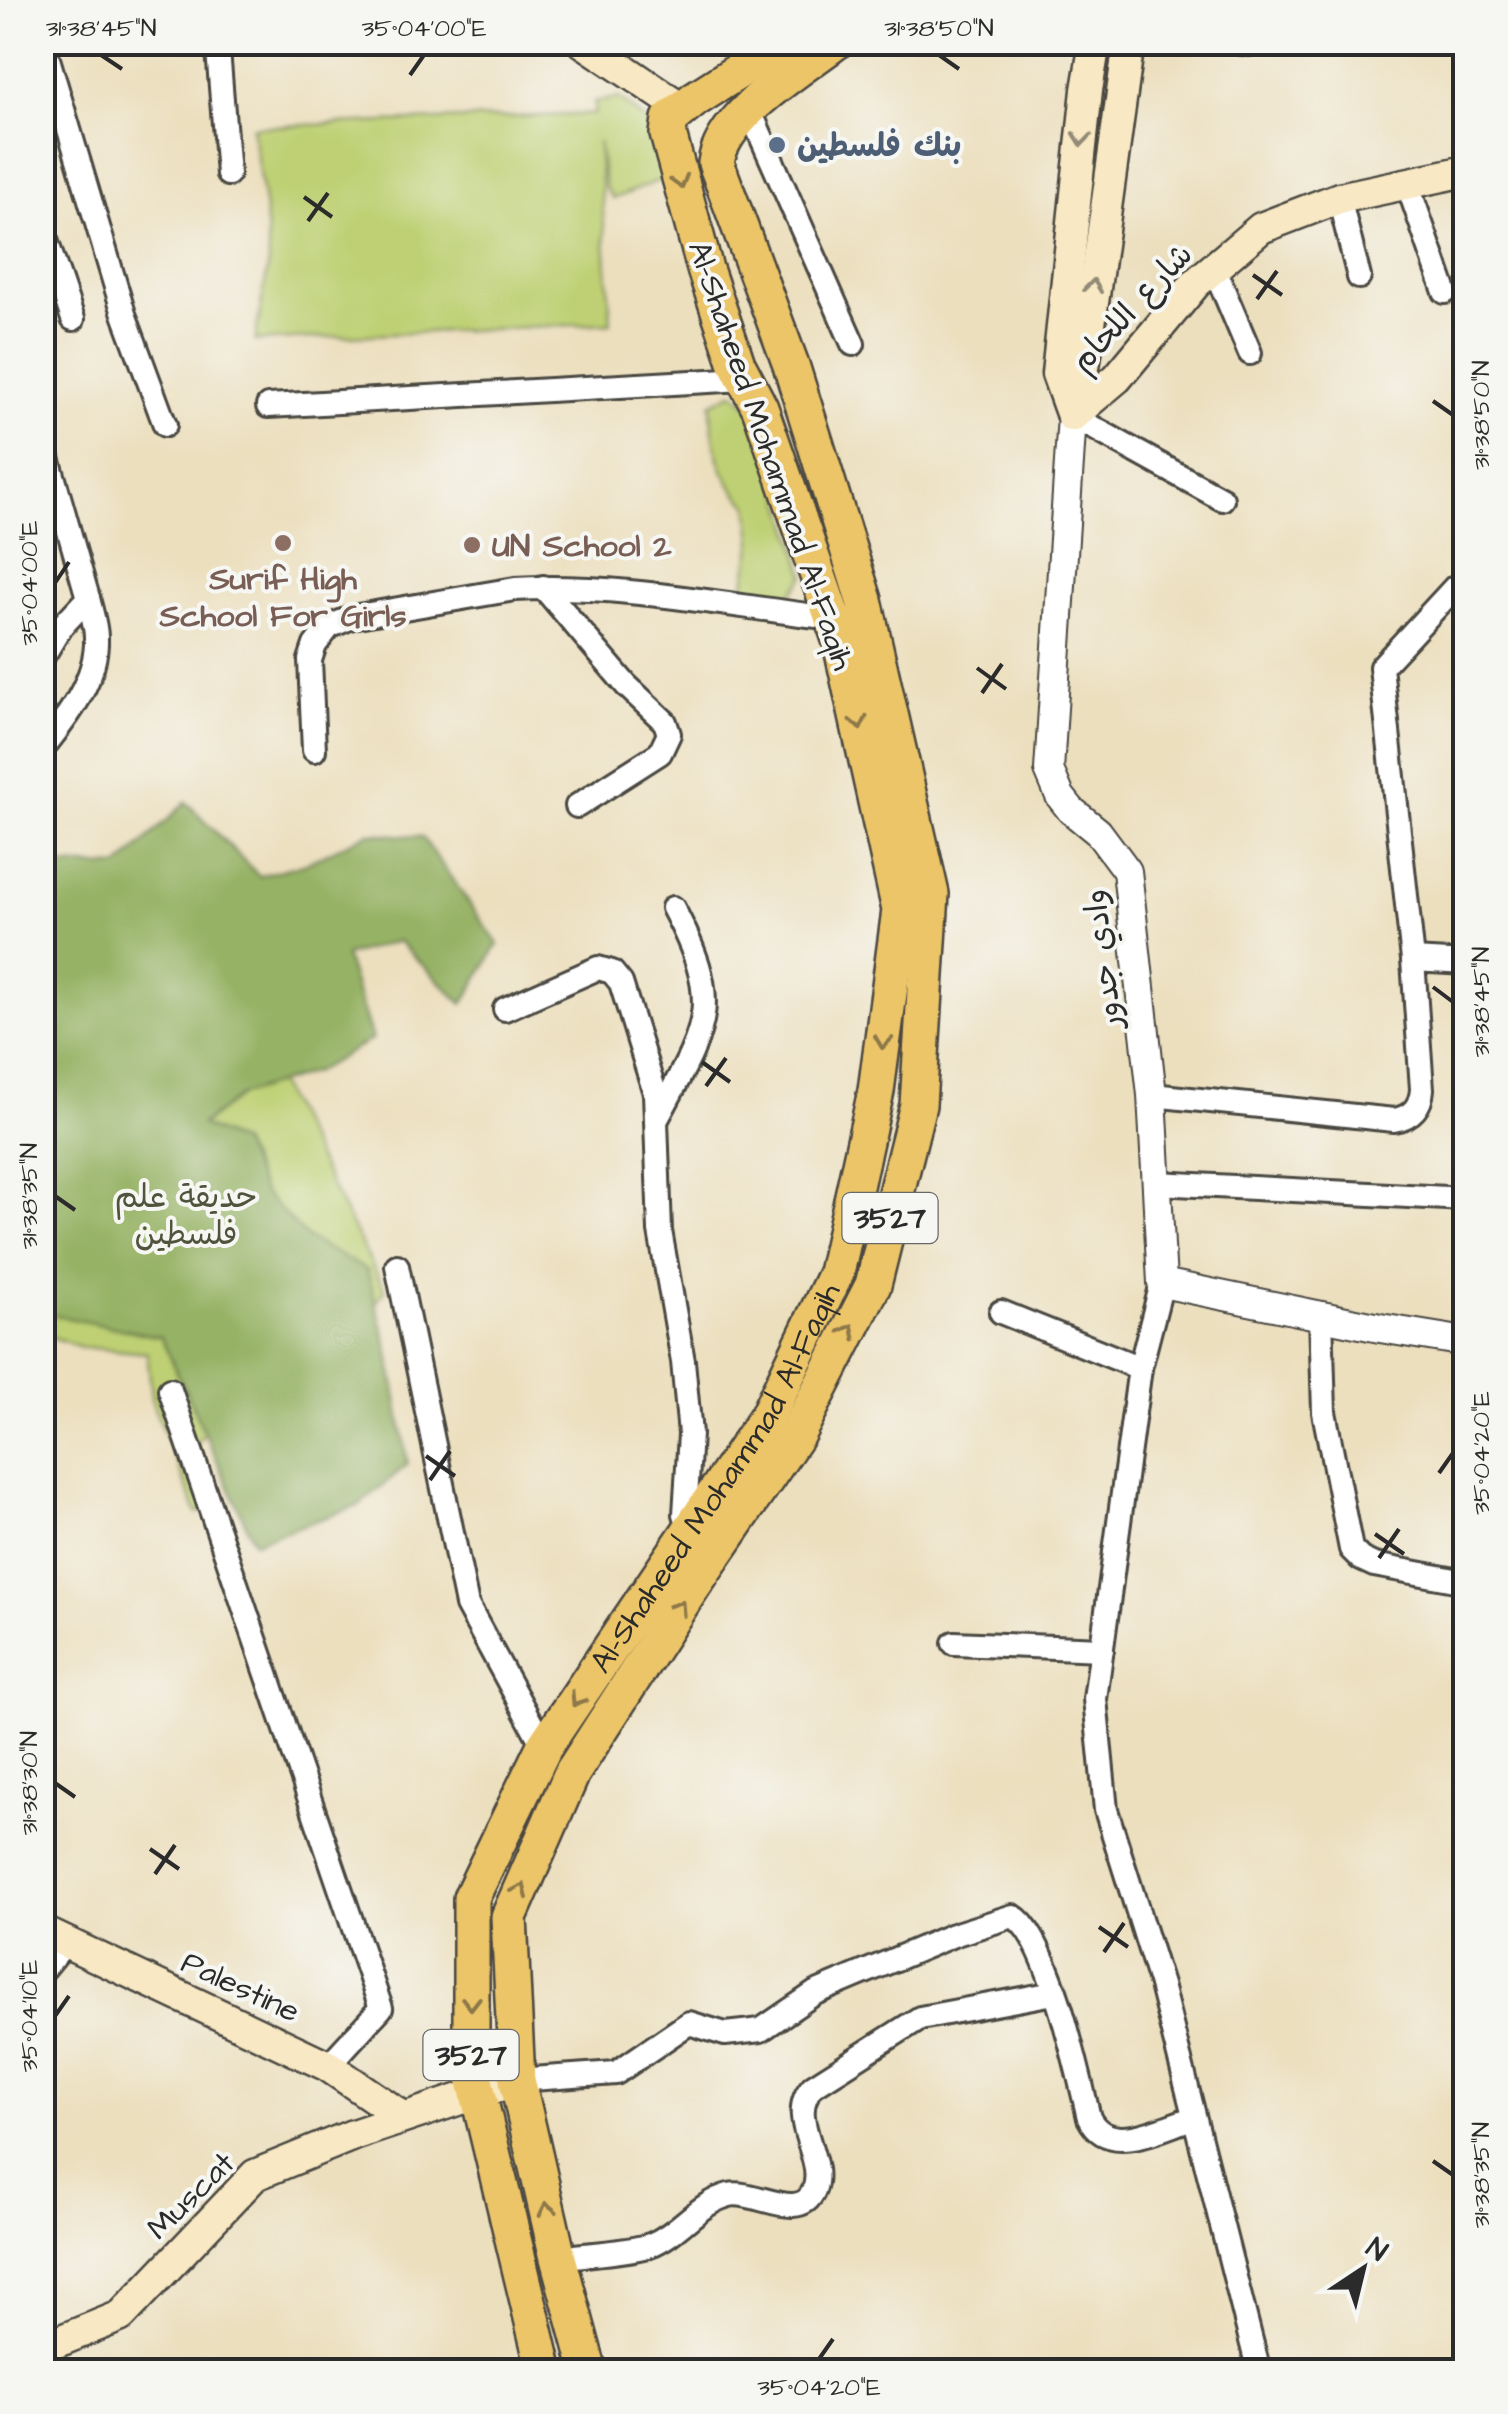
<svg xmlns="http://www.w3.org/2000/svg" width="1508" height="2414" viewBox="0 0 1508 2414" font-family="'Architects Daughter','Playpen Sans Arabic',sans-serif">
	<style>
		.green { fill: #bed073; stroke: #747e4f; stroke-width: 2.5 }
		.forest { fill: #96b265; stroke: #606e48; stroke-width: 2.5 }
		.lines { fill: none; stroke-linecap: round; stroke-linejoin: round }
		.minor-casing { stroke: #484641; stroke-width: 28 }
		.tertiary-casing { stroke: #484641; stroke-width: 32 }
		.secondary-casing { stroke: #484641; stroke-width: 35 }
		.primary-casing { stroke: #484641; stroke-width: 40 }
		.minor { stroke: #fff; stroke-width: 22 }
		.tertiary { stroke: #fff; stroke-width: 28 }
		.secondary { stroke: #f8e8c3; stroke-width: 30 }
		.primary { stroke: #edc569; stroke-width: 35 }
		.oneway { stroke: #928a77 }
		.oneway2 { stroke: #8c784a }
		.ticks { fill: none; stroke: #2b2b2b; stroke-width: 4 }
		.service-dot { fill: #5c6f8a; stroke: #f6f6f2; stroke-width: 4 }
		.education-dot { fill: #8d6e63; stroke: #f6f6f2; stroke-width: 4 }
		.labels { text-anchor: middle; stroke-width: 8; stroke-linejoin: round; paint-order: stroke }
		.shield { fill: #f6f6f2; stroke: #686867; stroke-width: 2.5 }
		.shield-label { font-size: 30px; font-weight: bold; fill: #2b2b2b }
		.service-label { font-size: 32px; font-weight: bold; fill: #4e5e75; stroke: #f6f6f2; text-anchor: start }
		.street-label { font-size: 32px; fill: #2b2b2b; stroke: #f6f6f2 }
		.education-label { font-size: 32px; font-weight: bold; fill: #785e54; stroke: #f6f6f2; text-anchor: start }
		.park-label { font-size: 32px; fill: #50543d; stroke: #f6f6f2 }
		.neatline { fill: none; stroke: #2b2b2b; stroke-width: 4 }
		.ticks-label { font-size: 25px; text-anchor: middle; fill: #2b2b2b }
	</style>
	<rect width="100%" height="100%" fill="#f6f6f2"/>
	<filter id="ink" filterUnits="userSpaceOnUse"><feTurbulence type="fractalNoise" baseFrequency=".01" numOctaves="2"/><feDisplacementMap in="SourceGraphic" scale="20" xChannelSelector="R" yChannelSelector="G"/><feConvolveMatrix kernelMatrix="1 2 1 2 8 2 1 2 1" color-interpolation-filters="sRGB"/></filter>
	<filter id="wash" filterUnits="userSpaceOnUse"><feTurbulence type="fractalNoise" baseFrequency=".0048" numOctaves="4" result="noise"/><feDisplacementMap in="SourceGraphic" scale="40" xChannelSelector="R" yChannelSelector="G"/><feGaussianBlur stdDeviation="2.25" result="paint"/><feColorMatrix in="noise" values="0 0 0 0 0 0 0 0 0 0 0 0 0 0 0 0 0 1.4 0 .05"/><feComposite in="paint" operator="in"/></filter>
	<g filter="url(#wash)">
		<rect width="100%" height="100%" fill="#ecdfbe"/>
		<g class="green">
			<path d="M619,98c35,30 42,32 49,79l-55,22 -8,-12 -7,-45 13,181 -356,18 14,-80 -4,-50 -13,-84 343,-13 -1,-12z"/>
			<path d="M734,392l23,22 48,162 -17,22 -45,-6 10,-51 -4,-36c-29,-23 -38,-65 -38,-101z"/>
			<polygon points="269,1066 385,1290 320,1376 242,1394 195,1444 221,1504 197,1513 153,1405 147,1353 81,1347 43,1334 43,1072"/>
		</g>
		<polygon class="forest" points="186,802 259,876 307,863 368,833 422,837 498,944 463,1004 398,941 345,956 372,1039 317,1071 241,1095 201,1125 241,1143 263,1192 307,1238 367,1270 389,1352 408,1464 358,1506 254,1542 161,1337 43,1313 43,865 119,867"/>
	</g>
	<g filter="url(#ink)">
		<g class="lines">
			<g class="minor-casing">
				<g id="minor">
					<polyline points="43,42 124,314 165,425"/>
					<polyline points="213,42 218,50 228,174"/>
					<polyline points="1235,42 1249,44"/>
					<polyline points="749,109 853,344"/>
					<polyline points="1407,183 1445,292"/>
					<polyline points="1339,198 1359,277"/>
					<polyline points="42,228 73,319"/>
					<polyline points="1214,268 1250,353"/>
					<polyline points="268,406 744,379"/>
					<polyline points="1072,416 1222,499"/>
					<polyline points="42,437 88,598 60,628 42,625"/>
					<polyline points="543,587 626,685 665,722 669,734 660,753 577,806"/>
					<polyline points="42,658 60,628"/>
					<path d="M42,749c25,-31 56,-70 54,-112 0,-12 -5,-26 -8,-39"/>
					<path d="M314,750l-4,-90 5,-15 14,-18 23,-10 163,-28c104,-6 214,17 317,29"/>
					<polyline points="1413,960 1466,963"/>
					<polyline points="505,1009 598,968 612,972 621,983 655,1093 660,1231 683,1361 690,1434 685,1514 691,1532"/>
					<path d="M1152,1095l242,25c18,-3 27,-14 28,-31l-9,-129 -32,-293 74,-80"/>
					<path d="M658,1117c49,-91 66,-112 15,-209"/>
					<polyline points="1157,1183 1466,1199"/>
					<polyline points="397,1266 467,1605 544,1747"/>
					<polyline points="1162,1283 1140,1368 1095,1699 1106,1810 1161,1985 1259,2372"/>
					<polyline points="1001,1312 1140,1368"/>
					<polyline points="1321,1316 1324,1412 1351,1549 1361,1559 1374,1565 1466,1582"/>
					<polyline points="170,1390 381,2008 328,2066"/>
					<polyline points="954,1643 1102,1649"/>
					<polyline points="42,1971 66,1942"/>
					<path d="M517,2080l99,-7 73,-50 36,11 36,-4 54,-37 138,-58 60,-19c36,20 66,160 76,202 20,40 73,9 104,0"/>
					<path d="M558,2258c25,-4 69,-5 92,-13 29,-11 48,-42 79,-50 25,-6 71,29 85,-5 13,-32 -30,-73 -1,-104l107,-68 134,-25"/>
				</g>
			</g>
			<g class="tertiary-casing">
				<polyline id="tertiary" points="1072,416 1049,770 1060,796 1071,810 1098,832 1127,871 1152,1095 1162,1283 1380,1328 1466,1342"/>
			</g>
			<g class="secondary-casing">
				<g id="secondary">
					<polyline points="583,42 683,109"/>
					<polyline points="1072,416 1117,378 1196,283 1261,228 1339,198 1466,171"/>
					<polyline points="1072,416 1080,397 1129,42"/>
					<polyline points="1072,416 1057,374 1087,90 1095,42"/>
					<polyline points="42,1931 328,2066 403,2117"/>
					<polyline points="42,2348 121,2316 255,2175 353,2135 517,2080"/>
				</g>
			</g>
			<g class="primary-casing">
				<g id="primary">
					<path id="s1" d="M545,2372l-74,-308v-166l73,-151 224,-332 68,-142 40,-182 24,-181 -60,-271 -80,-231 -23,-44 -32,-95 -37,-135 2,-15 25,-20 89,-57"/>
					<path d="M589,2372l-31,-114 -41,-178 -8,-163 63,-144 122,-189 103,-150 76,-149 45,-180 13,-211 -67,-294 -73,-235 -75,-202c6,-48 83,-93 119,-121"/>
				</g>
			</g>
			<use href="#minor" class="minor"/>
			<use href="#tertiary" class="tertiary"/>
			<use href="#secondary" class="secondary"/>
			<use href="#primary" class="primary"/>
		</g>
		<defs><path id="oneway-chevron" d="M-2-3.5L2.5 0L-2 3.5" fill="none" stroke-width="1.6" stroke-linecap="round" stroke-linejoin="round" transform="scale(2.5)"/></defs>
		<g class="oneway">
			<use href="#oneway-chevron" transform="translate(1082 139) rotate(96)"/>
			<use href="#oneway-chevron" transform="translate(1093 286) rotate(-83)"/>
		</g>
		<g class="oneway2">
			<use href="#oneway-chevron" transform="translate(680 182) rotate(74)"/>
			<use href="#oneway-chevron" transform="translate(859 723) rotate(78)"/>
			<use href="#oneway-chevron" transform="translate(883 1042) rotate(97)"/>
			<use href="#oneway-chevron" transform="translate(849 1331) rotate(-63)"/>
			<use href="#oneway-chevron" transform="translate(679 1607) rotate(-57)"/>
			<use href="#oneway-chevron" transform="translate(577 1700) rotate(123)"/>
			<use href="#oneway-chevron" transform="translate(521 1890) rotate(-66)"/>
			<use href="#oneway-chevron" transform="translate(471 2003) rotate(90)"/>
			<use href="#oneway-chevron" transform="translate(547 2209) rotate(-103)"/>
		</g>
	</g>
	<path class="ticks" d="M101,55l21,14M939,55l20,14M410,75l14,-20M304,197l28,20M308,221l20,-28M1253,275l29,20M1257,299l20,-28M1433,401l20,14M55,583l14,-21M977,668l29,21M982,693l20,-29M1433,987l20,15M702,1062l28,20M706,1086l20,-28M55,1196l20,14M426,1456l29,20M1439,1473l14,-20M430,1480l20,-29M1375,1534l29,20M1379,1558l20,-29M55,1783l20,14M150,1849l29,20M155,1874l20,-29M1099,1927l29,20M1104,1952l20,-29M55,2016l14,-20M1433,2161l20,14M819,2359l14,-20"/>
	<circle class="service-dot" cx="777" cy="145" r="10"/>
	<g class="education-dot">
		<circle cx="283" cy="543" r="10"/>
		<circle cx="472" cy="545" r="10"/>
	</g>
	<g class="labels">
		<g class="shield">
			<rect x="842.5" y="1193" width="95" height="50" rx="8"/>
			<rect x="423.5" y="2030" width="95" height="50" rx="8"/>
		</g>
		<g class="shield-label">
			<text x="890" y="1228">3527</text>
			<text x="471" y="2065">3527</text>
		</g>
		<g class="service-label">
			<text x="797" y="156">بنك فلسطين</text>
		</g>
		<g class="street-label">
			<text transform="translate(1131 307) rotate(-47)" y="11">شارع اللحام</text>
			<text transform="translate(772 455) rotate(71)" y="11">Al-Shaheed Mohammad Al-Faqih</text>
			<text transform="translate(1102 959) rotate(-97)" y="11">وادي جدور</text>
			<text dy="11" stroke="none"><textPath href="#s1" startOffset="970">Al-Shaheed Mohammad Al-Faqih</textPath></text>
			<text transform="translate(241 1986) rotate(25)" y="11">Palestine</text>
			<text transform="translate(190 2195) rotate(-45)" y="11">Muscat</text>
		</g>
		<g class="education-label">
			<text x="492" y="556">UN School 2</text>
			<text x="283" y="589" text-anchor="middle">Surif High<tspan x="283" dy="37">School For Girls</tspan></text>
		</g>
		<g class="park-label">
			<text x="186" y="1207">حديقة علم<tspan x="186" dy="37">فلسطين</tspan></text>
		</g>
	</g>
	<rect width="1508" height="2414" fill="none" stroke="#f6f6f2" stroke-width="110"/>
	<g transform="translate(1363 2269) rotate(35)" stroke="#f6f6f2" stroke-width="8" paint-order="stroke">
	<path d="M0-8L18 38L0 25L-18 38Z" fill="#2b2b2b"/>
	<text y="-15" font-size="28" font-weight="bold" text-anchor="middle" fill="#2b2b2b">N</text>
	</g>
	<rect x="55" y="55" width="1398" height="2304" class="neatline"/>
	<g class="ticks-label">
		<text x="101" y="36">31°38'45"N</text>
		<text x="424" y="36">35°04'00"E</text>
		<text x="939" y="36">31°38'50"N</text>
		<text transform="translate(1480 415) rotate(-90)" y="9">31°38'50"N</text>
		<text transform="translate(28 583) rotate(-90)" y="9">35°04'00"E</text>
		<text transform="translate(1480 1002) rotate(-90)" y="9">31°38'45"N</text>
		<text transform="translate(28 1196) rotate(-90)" y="9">31°38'35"N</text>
		<text transform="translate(1480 1453) rotate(-90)" y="9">35°04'20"E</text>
		<text transform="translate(28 1783) rotate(-90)" y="9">31°38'30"N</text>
		<text transform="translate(28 2016) rotate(-90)" y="9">35°04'10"E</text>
		<text transform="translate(1480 2175) rotate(-90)" y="9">31°38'35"N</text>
		<text x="819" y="2395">35°04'20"E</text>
	</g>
</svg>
